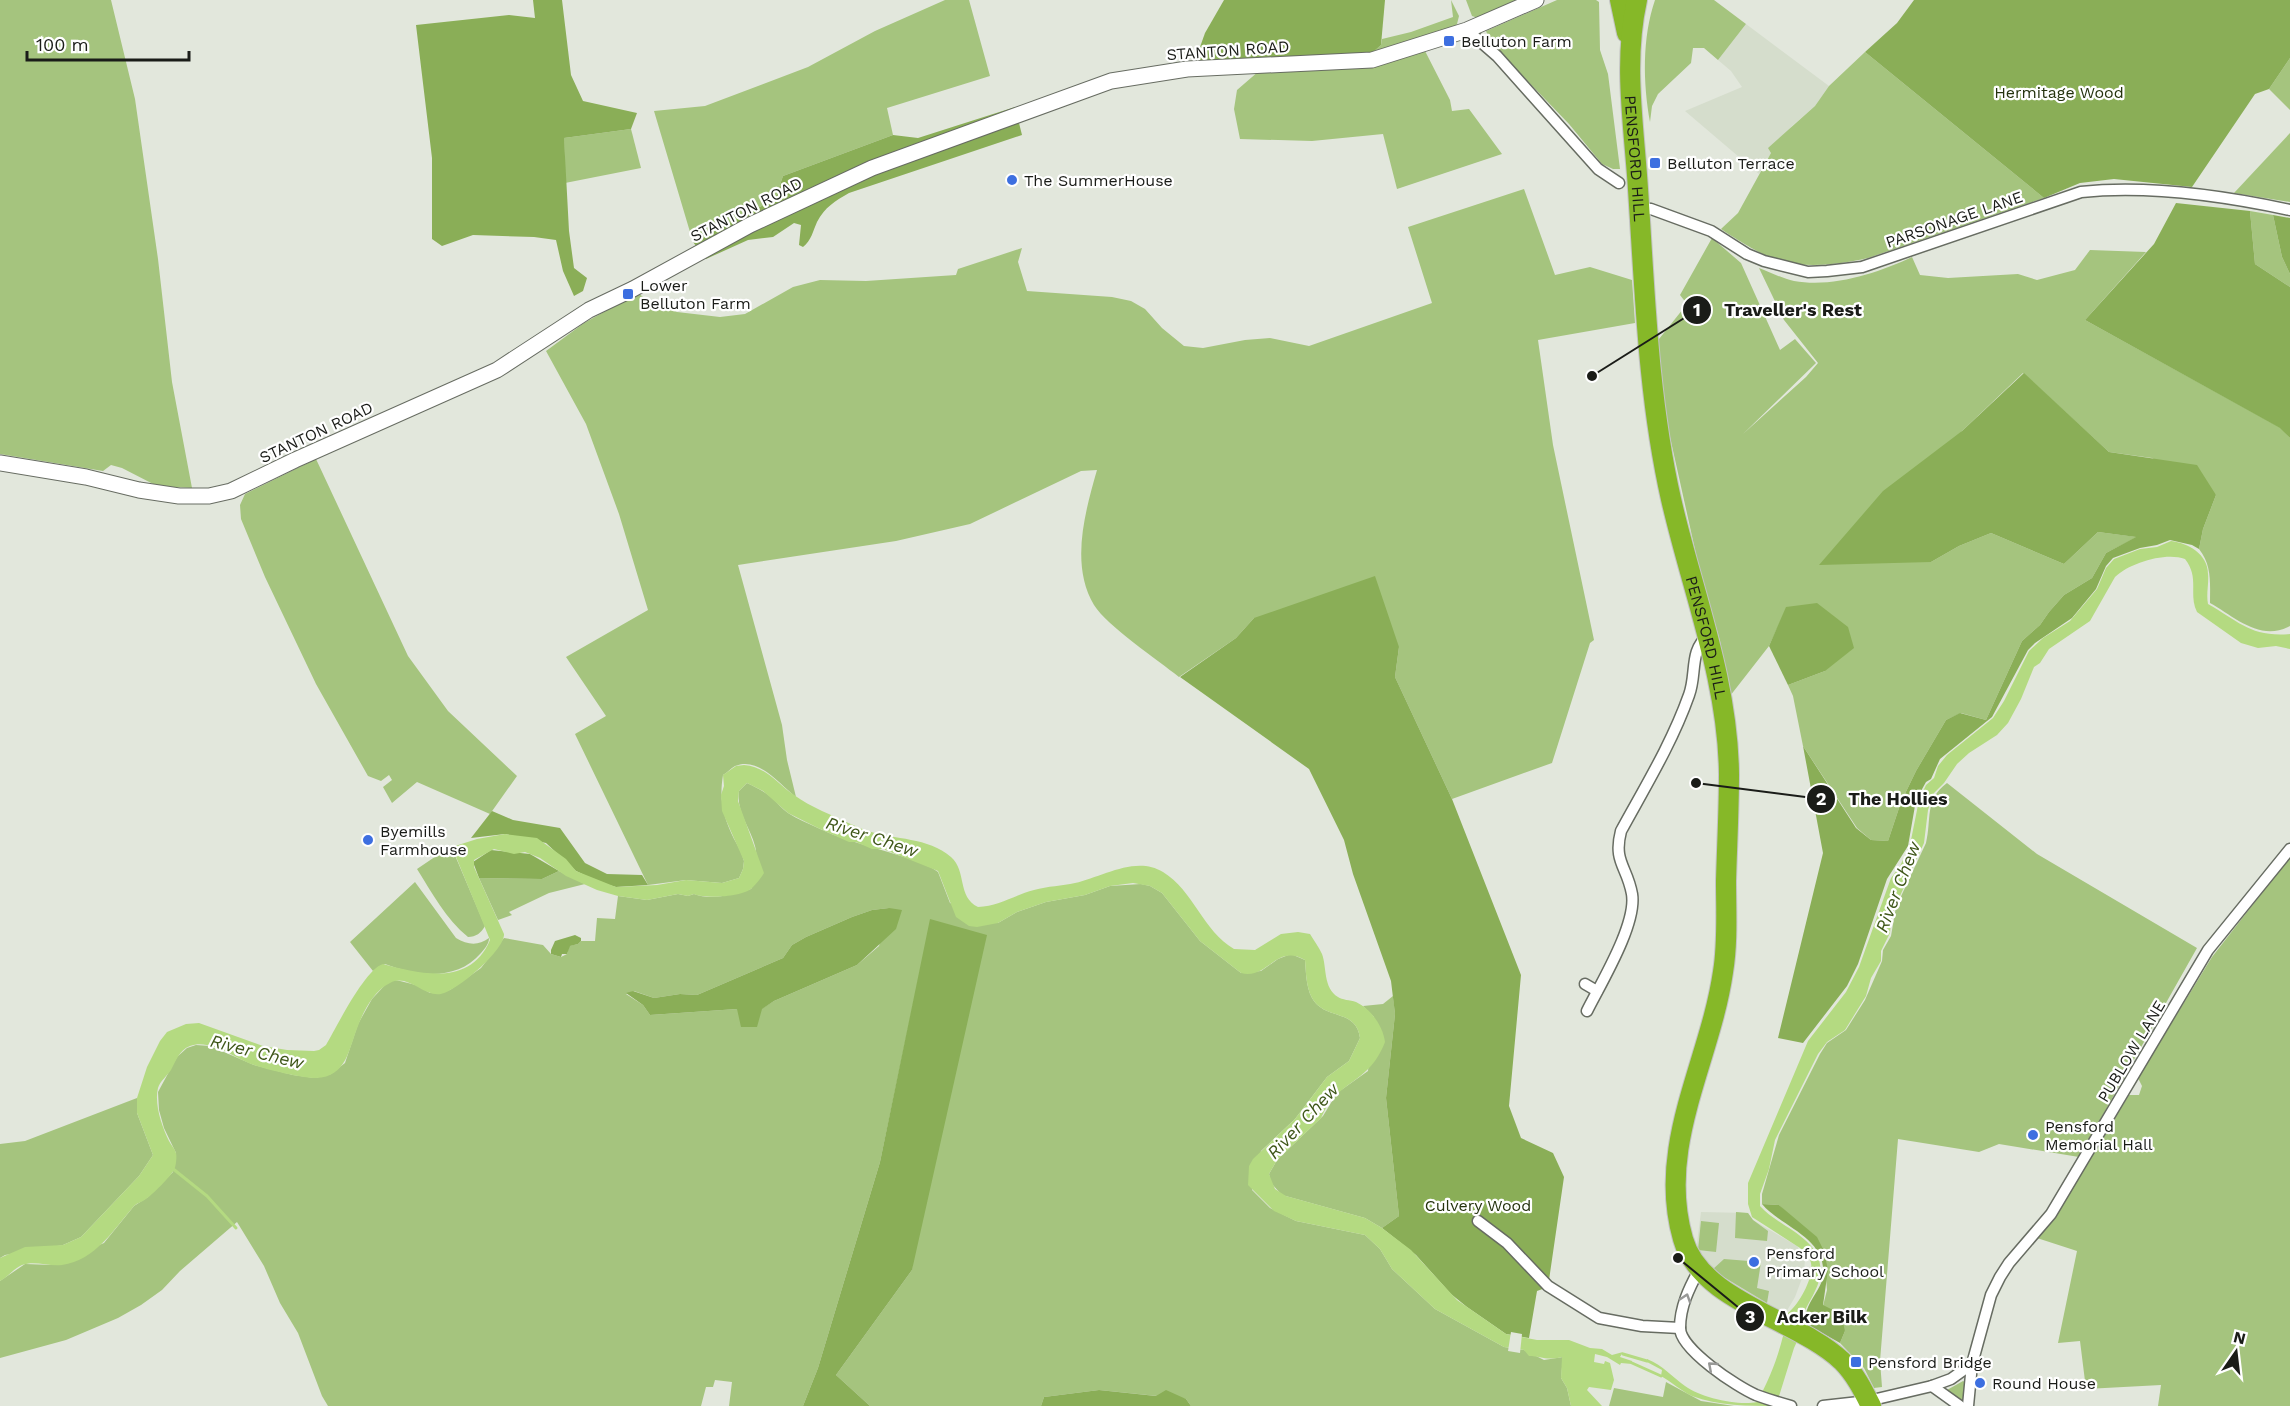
<svg xmlns="http://www.w3.org/2000/svg" width="2290" height="1406" viewBox="0 0 2290 1406" font-family="'Work Sans',sans-serif">
	<style>
		.built { fill: #d5ddcc }
		.green { fill: #a5c47e; fill-rule: evenodd }
		.forest { fill: #8aae57 }
		.water { fill: #b4da81 }
		.pier { fill: #e2e7dc }
		.lines { fill: none; stroke-linecap: round; stroke-linejoin: round }
		.stream { stroke: #b4da81; stroke-width: 3 }
		.street-casing { stroke: #676c62; stroke-width: 13 }
		.secondary-casing { stroke: #676c62; stroke-width: 17 }
		.highway-casing { stroke: #c3c4c3; stroke-width: 22 }
		.street { stroke: #fff; stroke-width: 10 }
		.secondary { stroke: #fff; stroke-width: 15 }
		.highway { stroke: #86b828; stroke-width: 20 }
		.oneway { stroke: #989997 }
		.poi-dot { fill: #3d6fe0; stroke: #fff; stroke-width: 2 }
		.labels { text-anchor: middle; stroke-width: 4.5; stroke-linejoin: round; paint-order: stroke }
		.poi-label { font-size: 16px; fill: #1a1c18; stroke: #fff; text-anchor: start }
		.street-label { font-size: 16px; fill: #1a1c18; stroke: #fff }
		.park-label { font-size: 16px; fill: #25330e; stroke: #fff }
		.water-label { font-size: 18px; font-style: italic; fill: #3f5719; stroke: #fff }
		.leader { fill: none; stroke: #1a1c18; stroke-width: 2 }
		.callout-dot { fill: #1a1c18; stroke: #fff; stroke-width: 2 }
		.mark-label { font-size: 18px; text-anchor: middle; font-weight: bold; fill: #fff }
		.callout-label { font-size: 18px; text-anchor: middle; font-weight: bold; fill: #1a1c18; stroke: #fff; stroke-width: 4.5; stroke-linejoin: round; paint-order: stroke }
	</style>
	<rect width="100%" height="100%" fill="#e2e7dc"/>
	<g class="built">
		<polygon points="1746,24 1829,86 1815,106 1792,126 1771,153 1759,174 1685,111 1742,87 1731,71 1718,60"/>
		<polygon points="1701,1212 1748,1213 1753,1220 1797,1246 1805,1258 1804,1273 1795,1297 1785,1314 1724,1281 1696,1251"/>
	</g>
	<g class="green">
		<polygon points="0,0 111,0 135,99 158,259 172,382 192,488 157,486 122,468 111,465 103,471 0,454"/>
		<polygon points="945,0 969,0 990,76 887,108 893,135 783,176 775,199 693,242 654,111 705,106 808,67 875,31"/>
		<polygon points="1451,0 1459,16 1457,24 1453,29 1374,51 1381,45 1382,39 1411,32 1453,17"/>
		<polygon points="1466,0 1520,0 1478,18 1472,16"/>
		<polygon points="1557,0 1596,0 1599,2 1600,50 1608,74 1620,169 1613,169 1602,164 1569,124 1491,43 1486,31"/>
		<path d="M1655,0h59l32,24 -28,36 -14,-12h-11l-2,15 -33,31 -6,12 -2,16c-7,-39 -8,-84 5,-122z"/>
		<polygon points="1424,49 1450,100 1452,111 1469,109 1502,154 1397,189 1383,134 1312,141 1240,139 1234,109 1237,90 1259,71 1372,68"/>
		<path d="M1865,52l179,146 -176,60c-27,6 -57,10 -85,4 -15,-3 -49,-24 -62,-33l17,-16 33,-60 -3,-5 47,-42 14,-20z"/>
		<polygon points="2290,58 2290,110 2269,89"/>
		<polygon points="631,129 641,168 565,183 564,138"/>
		<polygon points="2290,133 2290,202 2234,193"/>
		<path d="M1524,189l31,86 35,-8 42,13 3,43 -97,17 15,105 41,195 -4,3 -38,120 -100,36 -57,-122 4,-30 -145,-29 -18,20 -57,39c-21,-17 -72,-51 -85,-72 -24,-40 -9,-93 3,-135l-16,1 -111,53 -74,17 -158,24 44,160 5,35 9,37c-16,-12 -37,-41 -61,-31 -4,2 -8,7 -12,9 -4,25 0,41 11,64 4,7 8,14 10,22l-1,8 -4,9 -17,5 -36,-3 -38,5 -73,-151 31,-18 -40,-59 82,-47 -29,-96 -33,-90 -40,-73 38,-28 54,-30 13,10 26,9 43,5 25,-3 48,-27 27,-7 46,1 90,-6 2,-6 64,-21 -4,14 9,29 85,6 19,4 14,8 17,19 22,18 19,2 42,-8 25,-2 39,8 123,-43 -24,-76z"/>
		<polygon points="2250,211 2273,215 2282,257 2290,274 2290,287 2255,264"/>
		<path d="M1712,238l29,25 39,87 15,-11 21,24 -73,71 63,-57 12,-14 -34,-43 -25,-52c11,4 24,11 35,13 39,7 84,-8 118,-24l8,18 28,3 70,-4 19,6 38,-10 15,-20 56,2 -61,68 196,108 9,10v188c-30,16 -55,-9 -80,-23 0,-20 2,-38 -11,-54l4,-20 13,-34 -64,-37 -43,-6 -86,-79 -61,58 -78,131h47l28,-16 32,-13 73,31 34,-32 39,5 -31,16 -14,25 -28,17 -15,17 -9,13 -18,16 -36,79 -25,-7 -15,7 -30,51 -15,31 -13,39 -17,-1 -14,-12 -54,-82 -10,-50 -5,-11 37,-14 -38,-64 -18,39 -39,50 -10,-55 -20,-69 -32,-144 -10,-63 1,-26 28,-35 -7,-9z"/>
		<polygon points="316,459 408,656 448,711 517,776 490,814 417,782 392,803 383,787 392,780 389,775 381,781 368,776 316,684 265,577 241,519 240,505 245,494"/>
		<path d="M747,783c8,4 17,8 24,14 6,5 11,12 17,16 9,6 20,10 30,15 37,18 76,22 114,40l6,4 12,31 48,20 19,-11 29,-10 39,-7 25,-9 31,-2 9,2 12,7 38,48 41,32 20,-2 17,-12 13,-5 14,6c1,12 1,27 7,38 13,23 44,10 48,40l-11,23 -22,16 -32,42 -34,32 -9,39 18,18 26,13 69,14 15,14 12,20 43,40 69,38 20,3 20,10 19,-3 -2,21 6,10 4,18h-380l-5,-7 -87,-9 -55,7 -3,9h-171l-34,-31 76,-105 19,-351 -51,243 -62,206 -15,38h-74l3,-24 -17,-2 -2,7h-7l-5,19h-373l-6,-10 -24,-63 -18,-30 -16,-37 -27,-44 -57,49 -18,19 -21,15 -23,13 -52,22 -66,18v-77l25,-17 27,1 52,-22 30,-37 14,-9 25,-25 3,-19 -12,-25 -5,-18 -1,-18 19,-35 10,-9 9,-3 14,1 44,19 39,10 22,3 16,-4 14,-11 13,-39 14,-25 14,-15 8,-4 6,1 16,4 14,8 20,-3 31,-22 23,-30 39,7 8,9 10,3 6,-3 2,-8 9,-2 3,-3h14l2,-23 18,1 3,-23 29,4 31,-6 10,2 6,-2c17,7 40,0 57,-5 6,-8 7,-33 4,-43 -5,-19 -19,-34 -16,-55zM889,908l-10,38 -22,19 -83,36 -13,8h-24l-87,6 -7,-10 -17,-11 8,-3 20,7 26,-4 17,1 86,-37 9,-13 14,-8 46,-20 20,-7z"/>
		<path d="M1947,783l90,71 160,94 -118,209 -80,-13 -20,8 -81,-13 -18,222 2,26 -8,1 -10,-20 -24,-25 5,-12 -22,-25 4,-16 -3,-39 -45,-46 -17,-1v-10l17,-59 41,-81 7,-11 19,-13 19,-30 17,-39 1,-11 8,-14 5,-29 30,-64c6,-24 -2,-43 21,-60z"/>
		<path d="M451,846l34,80c-4,7 -9,11 -17,11 -22,-18 -36,-44 -51,-68z"/>
		<polygon points="2290,857 2290,1406 2158,1406 2161,1385 2086,1389 2080,1341 2058,1343 2077,1251 2037,1238 2058,1212 2129,1095 2139,1095 2142,1086 2138,1078 2212,957"/>
		<polygon points="559,871 585,884 549,893 509,912 512,915 498,920 479,878 542,879"/>
		<path d="M415,882l41,56c12,7 22,8 33,0 0,6 -4,10 -8,15 -25,29 -64,23 -96,11l-12,7 -23,-29z"/>
		<polygon points="1393,996 1395,1014 1386,1098 1399,1216 1382,1228 1365,1218 1282,1195 1271,1183 1269,1174 1277,1160 1323,1116 1337,1093 1368,1071 1374,1017 1363,1006 1383,1004"/>
		<polygon points="137,1098 137,1113 153,1155 139,1176 81,1237 63,1245 5,1255 0,1258 0,1144 25,1141"/>
		<polygon points="1736,1212 1748,1213 1753,1220 1768,1231 1767,1241 1735,1238"/>
		<polygon points="1701,1221 1719,1223 1716,1252 1698,1250"/>
		<polygon points="1724,1259 1761,1262 1757,1288 1769,1291 1767,1303 1712,1270"/>
		<polygon points="1963,1381 1965,1382 1964,1402 1962,1403 1947,1390"/>
		<polygon points="1666,1382 1701,1401 1734,1406 1609,1406 1614,1388 1663,1397"/>
	</g>
	<g class="forest">
		<polygon points="533,0 562,0 571,75 583,101 637,113 631,129 564,138 569,231 574,268 587,278 583,291 574,296 563,271 556,240 534,237 473,235 442,246 432,239 432,158 416,25 509,15 535,18"/>
		<polygon points="1224,0 1385,0 1381,45 1372,53 1195,61 1205,33"/>
		<polygon points="1914,0 2290,0 2290,58 2269,89 2255,94 2192,187 2114,179 2080,183 2044,198 1865,52 1897,23"/>
		<path d="M1015,107l7,28 -173,58c-14,8 -24,14 -32,29 -4,9 -6,19 -14,25l-4,-2 2,-20 -7,-2 -21,14 -25,3 -42,19 -13,-17 82,-43 8,-23 110,-41 25,3z"/>
		<polygon points="2176,203 2250,211 2255,264 2290,287 2290,438 2280,428 2085,320 2154,244"/>
		<polygon points="2273,215 2290,218 2290,274 2282,257"/>
		<polygon points="2024,373 2109,452 2197,465 2216,495 2203,529 2199,549 2192,545 2170,540 2157,545 2140,548 2113,558 2106,566 2096,589 2072,618 2035,643 2028,650 1992,717 1940,759 1931,779 1926,782 1916,800 1908,846 1887,879 1858,964 1847,986 1803,1043 1778,1038 1823,853 1803,746 1856,828 1871,840 1888,841 1901,802 1916,771 1946,720 1960,713 1986,720 2022,641 2040,625 2049,612 2064,595 2092,578 2106,553 2136,537 2098,532 2064,564 1991,533 1959,546 1931,562 1819,565 1883,491 1962,431"/>
		<polygon points="1375,576 1399,647 1395,677 1452,799 1521,975 1509,1106 1521,1138 1553,1153 1564,1177 1548,1287 1537,1291 1529,1338 1506,1334 1467,1307 1451,1294 1416,1255 1382,1228 1399,1216 1386,1098 1395,1014 1391,981 1353,874 1344,840 1309,769 1180,677 1236,638 1254,618"/>
		<polygon points="1817,603 1848,627 1854,648 1825,671 1788,685 1769,646 1786,607"/>
		<polygon points="492,811 513,820 560,828 585,863 607,874 642,875 648,885 616,887 599,882 576,871 546,843 505,834 471,838"/>
		<polygon points="491,850 530,854 559,871 542,879 479,878 473,862"/>
		<polygon points="889,908 902,910 896,929 857,965 774,1001 762,1009 757,1027 741,1027 737,1009 650,1015 643,1005 626,993 633,991 654,998 680,994 697,995 783,958 792,945 806,937 852,917 872,910"/>
		<polygon points="930,919 987,935 912,1270 836,1375 870,1406 803,1406 818,1368 880,1162"/>
		<polygon points="575,935 581,938 581,941 578,944 570,946 567,954 562,954 561,957 551,954 551,950 555,941"/>
		<path d="M1762,1204l17,1 38,32 7,14 4,19 -5,35 18,9 4,17 -5,12 -32,-18c0,-3 -2,-6 -2,-9 0,-12 15,-27 17,-39 5,-39 -42,-50 -61,-73z"/>
		<polygon points="1099,1390 1156,1396 1166,1390 1186,1399 1191,1406 1041,1406 1044,1397"/>
	</g>
	<g class="water">
		<path d="M2171,541c17,2 37,13 37,33 1,10 -2,20 0,30 32,18 42,33 82,30v15l-14,-3 -18,2 -17,-5 -44,-31c-9,-18 3,-34 -12,-53 -20,-7 -55,4 -70,18l-25,44 -41,28 -9,14 -6,4 -13,32 -13,24 -11,12 -28,18 -12,11 -13,19 -10,10 -6,17 -4,33 -29,64 -4,14 -1,12 -9,18v10l-10,17 -5,18 -21,34 -18,12 -9,12 -43,86 -6,29 -9,25v12c19,22 66,33 60,70 -2,14 -12,26 -17,39l3,7 -12,26 -18,58c-27,0 -58,0 -84,-10 -11,-5 -20,-14 -31,-20l1,-6 -15,-8v-3c17,7 24,17 38,27 16,12 54,20 72,16 16,-29 25,-56 31,-89 11,-9 26,-35 23,-50 -1,-6 -7,-11 -11,-15l-48,-31 -4,-13v-21l60,-142 38,-49 13,-25 32,-89 9,-12 10,-21 9,-45 7,-15 8,-7 4,-12 9,-11 46,-37 11,-17 25,-50 14,-13 27,-17 27,-32 9,-21 8,-9 26,-10 17,-2z"/>
		<path d="M744,765c23,2 32,18 50,30 8,6 18,11 28,16 15,6 31,15 46,20 27,9 60,6 83,26 16,14 6,40 27,50 21,-1 37,-12 56,-17 14,-4 28,-4 41,-7 27,-6 61,-28 88,-11 30,18 40,59 71,77l21,1 26,-16 17,-2 12,2c4,7 9,13 12,20 5,13 1,34 16,43 4,3 12,3 18,5 15,7 27,24 29,40 -11,29 -28,35 -48,52 -8,6 -12,16 -16,24l-44,42 -8,14 6,15 11,7 79,22 17,10 29,22 46,50 49,34 31,6h32l21,8 12,1 10,6 11,-3 -3,5 12,4v3l-11,-1 -1,2 -13,-8 -12,-3 -1,8 10,2 1,-3 5,2 4,17 -3,10 -22,-3 -2,3 15,16h-31l-4,-18 -6,-10 1,-21c-16,4 -21,-1 -33,-1l-5,-6 -20,-3 -69,-38 -43,-40 -12,-20 -15,-14 -69,-14 -22,-10 -26,-26 1,-19 4,-7 42,-40 32,-42 22,-16 11,-23c-4,-30 -35,-17 -48,-40 -6,-11 -6,-26 -7,-38 -29,-17 -37,20 -64,13l-41,-32 -38,-48 -12,-7 -17,-3 -23,3 -25,9 -39,7 -29,10 -19,11 -21,4 -8,-1 -13,-9 -18,-46 -55,-22h-11l-16,-7h-7l-31,-14 -30,-15 -25,-22 -16,-8 -8,8 -1,10 26,72c-3,5 -8,11 -12,15 -9,9 -47,11 -58,6l-6,2 -10,-2 -31,6 -29,-4 -21,-6 -31,-14 -26,-18 -15,-6 -11,2 -20,-5 -20,11v7l30,67c1,16 -47,57 -63,60 -18,3 -33,-21 -51,-11 -16,8 -26,27 -32,43 -9,22 -11,51 -42,52 -14,0 -48,-8 -62,-13 -18,-6 -44,-27 -64,-19 -11,4 -14,15 -19,24 -4,6 -11,11 -13,18 -4,16 4,39 11,53 2,4 6,8 7,12 1,3 0,14 -2,17 -4,7 -22,25 -28,29 -4,3 -9,4 -12,7 -20,23 -38,54 -72,59 -13,2 -27,-5 -40,0 -9,4 -14,12 -22,16v-23l25,-11 38,-2 18,-8 58,-61 14,-21 -16,-42v-15l10,-31 13,-26 7,-9 19,-8 13,-1 64,23 24,4 27,1 5,-1 7,-5c10,-17 39,-76 57,-81 38,10 87,23 107,-24l-38,-93 25,-8 28,-5 32,4 29,21 10,12 40,16 41,-2 29,-5 36,3 17,-5 4,-9 1,-8 -22,-50 -1,-16 3,-9 -1,-11 13,-9z"/>
	</g>
	<polygon class="pier" points="1511,1332 1522,1334 1520,1353 1508,1351"/>
	<g class="lines">
		<g class="stream">
			<polyline points="172,1168 207,1196 236,1228"/>
			<polyline points="1623,1354 1647,1361"/>
			<polyline points="1632,1363 1661,1376"/>
		</g>
		<g class="street-casing">
			<g id="street">
				<polyline points="1467,30 1497,56 1598,169 1619,183"/>
				<path d="M1639,208l12,1 60,22 36,23 17,7 44,11 19,-1 35,-4 219,-75c66,-7 144,4 209,18"/>
				<polyline points="1585,984 1597,991"/>
				<path d="M1587,1011c14,-28 50,-87 45,-117 -5,-28 -19,-32 -11,-63 24,-44 51,-88 68,-136 8,-21 0,-45 19,-59"/>
				<polyline points="1478,1221 1507,1243 1548,1286 1599,1318 1642,1326 1680,1328"/>
				<path d="M1699,1270c-10,18 -19,37 -19,58 0,21 57,59 76,67 11,4 24,8 35,11"/>
				<polyline points="1932,1386 1960,1406"/>
				<polyline points="1823,1406 1868,1401 1932,1386 1951,1379 1972,1364 1991,1295 2000,1277 2009,1263 2051,1214 2208,950 2290,849"/>
				<polyline points="1968,1406 1972,1364"/>
			</g>
		</g>
		<g class="secondary-casing">
			<polyline id="secondary" points="0,463 86,477 139,490 179,496 209,496 231,491 295,460 497,370 589,310 633,289 750,225 872,168 1111,81 1187,69 1372,60 1467,30 1536,0"/>
		</g>
		<g class="highway-casing">
			<g id="highway">
				<polyline points="1620,0 1627,33"/>
				<path id="s1" d="M1637,0c-14,63 -3,126 1,189 7,105 10,208 33,310 21,92 57,180 58,275 0,36 -2,71 -3,107 0,30 2,61 -3,91 -13,90 -67,174 -40,267 18,63 115,80 159,122 13,13 21,29 29,45"/>
			</g>
		</g>
		<use href="#street" class="street"/>
		<use href="#secondary" class="secondary"/>
		<use href="#highway" class="highway"/>
	</g>
	<defs><path id="oneway-chevron" d="M-2-3.5L2.5 0L-2 3.5" fill="none" stroke-width="1.6" stroke-linecap="round" stroke-linejoin="round" transform="scale(1.5)"/></defs>
	<g class="oneway">
		<use href="#oneway-chevron" transform="translate(1686 1298) rotate(-72)"/>
		<use href="#oneway-chevron" transform="translate(1712 1366) rotate(-139)"/>
	</g>
	<g class="poi-dot">
		<rect x="1443" y="35" width="12" height="12" rx="3"/>
		<rect x="1649" y="157" width="12" height="12" rx="3"/>
		<circle cx="1012" cy="180" r="6"/>
		<rect x="622" y="288" width="12" height="12" rx="3"/>
		<circle cx="368" cy="840" r="6"/>
		<circle cx="2033" cy="1135" r="6"/>
		<circle cx="1754" cy="1262" r="6"/>
		<rect x="1850" y="1356" width="12" height="12" rx="3"/>
		<circle cx="1980" cy="1383" r="6"/>
	</g>
	<g class="labels">
		<g class="poi-label">
			<text x="1461" y="47">Belluton Farm</text>
			<text x="1667" y="169">Belluton Terrace</text>
			<text x="1024" y="186">The SummerHouse</text>
			<text x="640" y="291">Lower<tspan x="640" dy="18">Belluton Farm</tspan></text>
			<text x="380" y="837">Byemills<tspan x="380" dy="18">Farmhouse</tspan></text>
			<text x="2045" y="1132">Pensford<tspan x="2045" dy="18">Memorial Hall</tspan></text>
			<text x="1766" y="1259">Pensford<tspan x="1766" dy="18">Primary School</tspan></text>
			<text x="1868" y="1368">Pensford Bridge</text>
			<text x="1992" y="1389">Round House</text>
		</g>
		<g class="street-label">
			<text transform="translate(1228 50) rotate(-4)" y="6">STANTON ROAD</text>
			<text dy="6" stroke="none"><textPath href="#s1" startOffset="159">PENSFORD HILL</textPath></text>
			<text transform="translate(746 209) rotate(-27)" y="6">STANTON ROAD</text>
			<text transform="translate(1954 219) rotate(-19)" y="6">PARSONAGE LANE</text>
			<text transform="translate(316 432) rotate(-25)" y="6">STANTON ROAD</text>
			<text dy="6" stroke="none"><textPath href="#s1" startOffset="645">PENSFORD HILL</textPath></text>
			<text transform="translate(2131 1051) rotate(-59)" y="6">PUBLOW LANE</text>
		</g>
		<g class="park-label">
			<text x="2059" y="98">Hermitage Wood</text>
			<text x="1478" y="1211">Culvery Wood</text>
		</g>
		<g class="water-label">
			<text transform="translate(872 837) rotate(18)" y="6">River Chew</text>
			<text transform="translate(1898 887) rotate(-69)" y="6">River Chew</text>
			<text transform="translate(257 1052) rotate(14)" y="6">River Chew</text>
			<text transform="translate(1303 1121) rotate(-47)" y="6">River Chew</text>
		</g>
	</g>
	<path class="leader" d="M1592 376L1697 310M1696 783L1821 799M1678 1258L1750 1317"/>
	<g class="callout-dot">
		<circle cx="1592" cy="376" r="6"/>
		<circle cx="1696" cy="783" r="6"/>
		<circle cx="1678" cy="1258" r="6"/>
		<circle cx="1697" cy="310" r="15"/>
		<circle cx="1821" cy="799" r="15"/>
		<circle cx="1750" cy="1317" r="15"/>
	</g>
	<g class="mark-label">
		<text x="1697" y="316">1</text>
		<text x="1821" y="805">2</text>
		<text x="1750" y="1323">3</text>
	</g>
	<g class="callout-label">
		<text x="1793" y="316">Traveller's Rest</text>
		<text x="1898" y="805">The Hollies</text>
		<text x="1822" y="1323">Acker Bilk</text>
	</g>
	<g transform="translate(2236 1352) rotate(14)" stroke="#ffffff" stroke-width="4.5" paint-order="stroke">
	<path d="M0-4.5L10 22L0 15L-10 22Z" fill="#1a1c18"/>
	<text y="-9" font-size="16" font-weight="bold" text-anchor="middle" fill="#1a1c18">N</text>
	</g>
	<path d="M27 51v9h162v-9" fill="none" stroke="#1a1c18" stroke-width="3"/>
	<text x="36" y="51" font-size="18" fill="#1a1c18" stroke="#ffffff" stroke-width="4.5" paint-order="stroke">100 m</text>
</svg>
